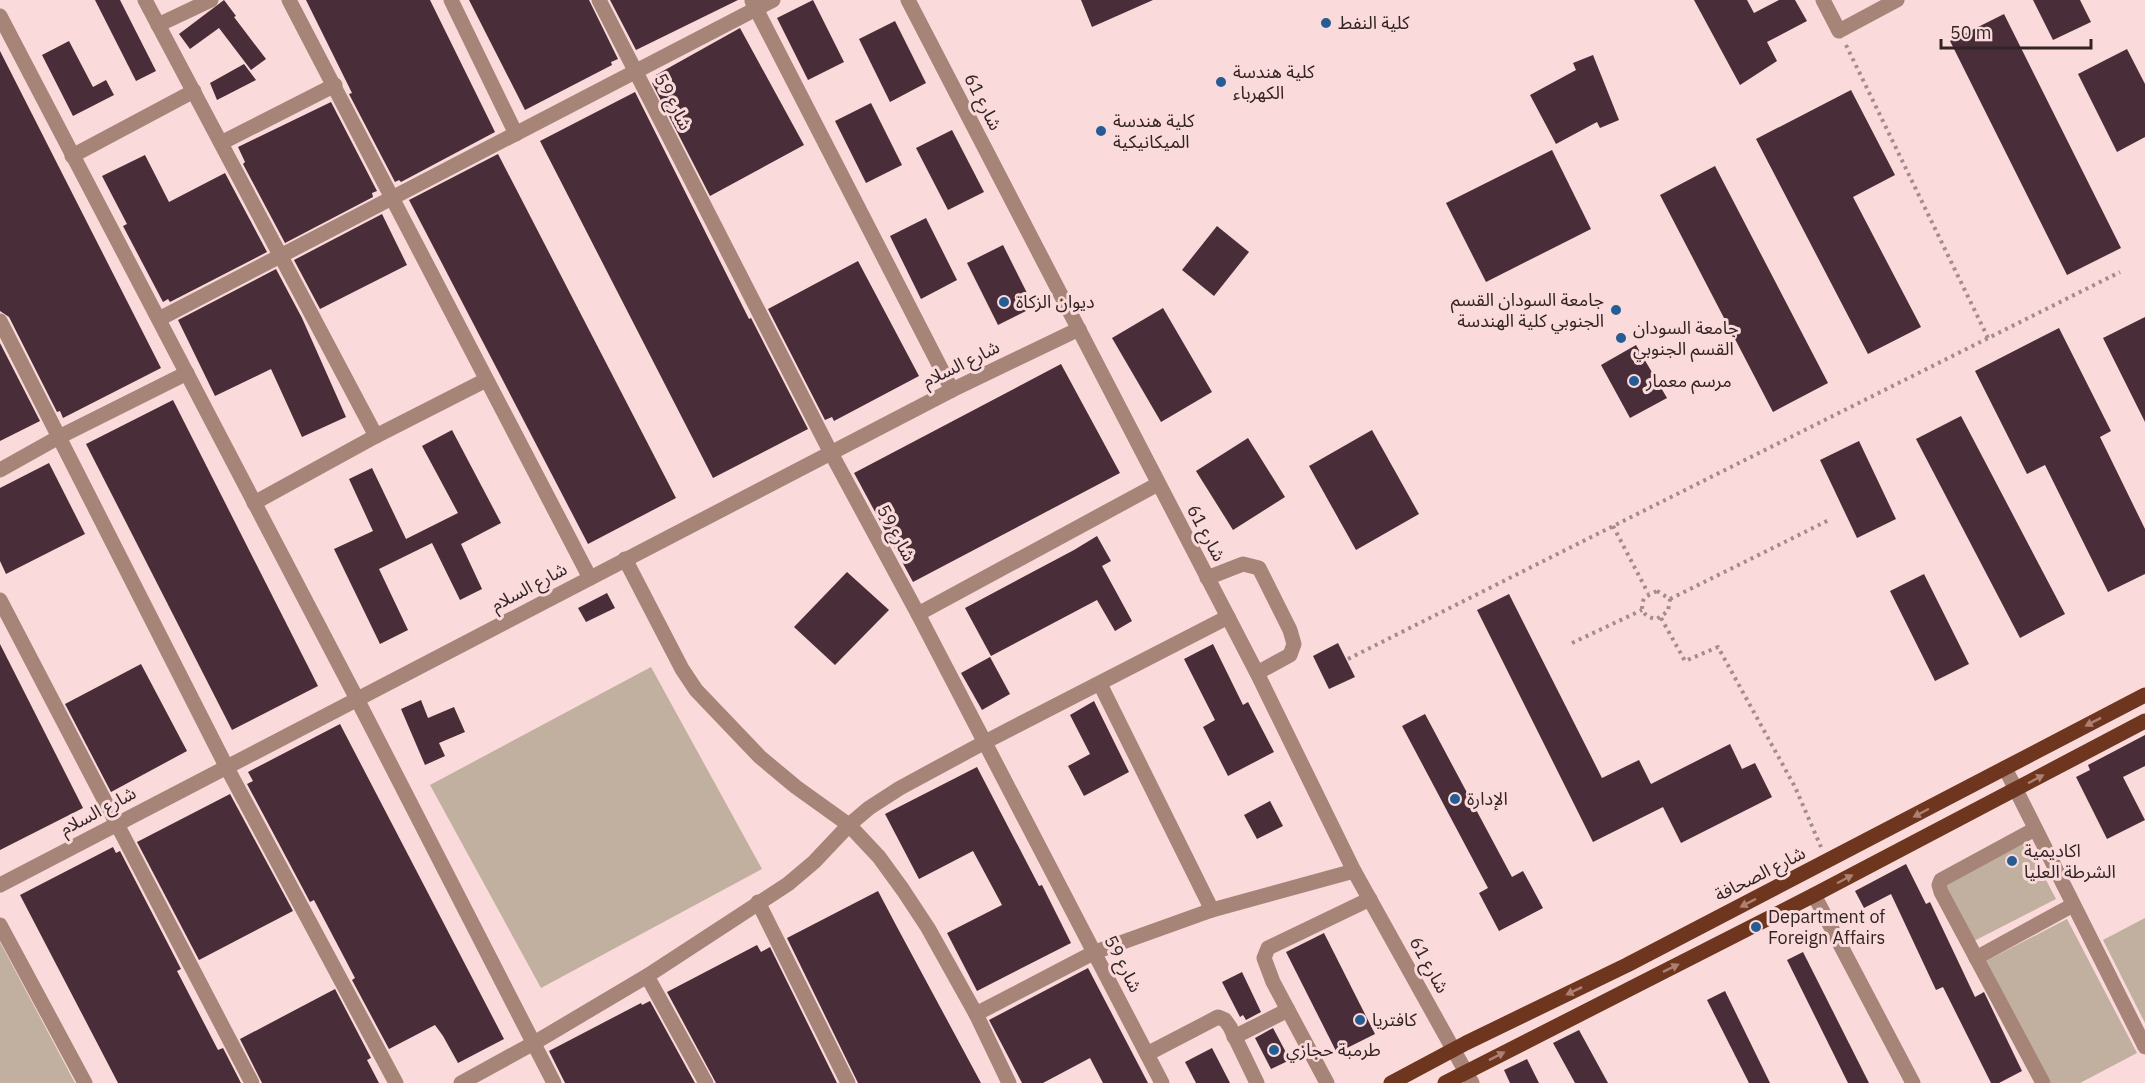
<svg xmlns="http://www.w3.org/2000/svg" width="2145" height="1083" viewBox="0 0 2145 1083" font-family="'IBM Plex Sans','Noto Sans Arabic',sans-serif">
	<style>
		.green { fill: #c1b09f }
		.building { fill: #492e39 }
		.lines { fill: none; stroke-linecap: round; stroke-linejoin: round }
		.path { stroke: #a58c8c; stroke-width: 4; stroke-dasharray: 3 4.5; stroke-linecap: butt }
		.minor { stroke: #a68477; stroke-width: 15 }
		.major { stroke: #6e361e; stroke-width: 15 }
		.oneway { fill: #ad8073 }
		.poi-dot { fill: #255c94; stroke: #fadada; stroke-width: 2 }
		.labels { text-anchor: middle; stroke-width: 6; stroke-linejoin: round; paint-order: stroke }
		.poi-label { font-size: 18px; fill: #322424; stroke: #fadada; text-anchor: start }
		.street-label { font-size: 18px; fill: #322424; stroke: #fadada }
	</style>
	<rect width="100%" height="100%" fill="#fadada"/>
	<g class="green">
		<polygon points="651,667 762,869 541,988 430,785"/>
		<polygon points="2026,842 2056,899 1974,941 1945,884"/>
		<polygon points="2145,918 2145,1023 2103,940"/>
		<polygon points="2067,919 2137,1053 2080,1083 2049,1083 1986,961"/>
		<polygon points="0,942 75,1083 0,1083"/>
	</g>
	<g class="building">
		<polygon points="95,0 120,0 156,71 136,81"/>
		<polygon points="224,0 236,16 234,17 266,59 251,70 219,28 190,49 179,34"/>
		<polygon points="306,0 430,0 495,132 401,182 399,180 395,182 349,94 352,93"/>
		<polygon points="469,0 589,0 618,59 611,62 612,65 525,110"/>
		<polygon points="610,0 738,0 636,50"/>
		<polygon points="813,0 844,62 808,80 777,18"/>
		<polygon points="1081,0 1153,0 1092,27"/>
		<polygon points="1694,0 1747,0 1754,13 1779,0 1795,0 1807,21 1767,42 1777,61 1740,85"/>
		<polygon points="2033,0 2080,0 2091,22 2053,40"/>
		<polygon points="2004,14 2121,248 2067,275 1950,41"/>
		<polygon points="895,21 926,83 890,102 859,39"/>
		<polygon points="740,28 804,145 710,196 652,83 656,81 654,76"/>
		<polygon points="69,41 93,87 106,80 114,95 73,116 42,55"/>
		<polygon points="2127,49 2145,84 2145,137 2117,152 2078,74"/>
		<polygon points="0,51 161,368 63,418 60,411 57,412 9,317 0,311"/>
		<polygon points="1593,55 1619,120 1600,128 1597,122 1556,144 1530,95 1576,70 1573,63"/>
		<polygon points="244,64 256,80 217,100 210,83"/>
		<polygon points="1851,90 1895,175 1853,197 1921,327 1868,354 1756,139"/>
		<polygon points="635,92 749,319 751,318 808,429 713,478 540,141"/>
		<polygon points="331,102 377,191 372,193 373,197 285,243 243,164 245,162 238,147"/>
		<polygon points="871,103 902,165 866,183 835,121"/>
		<polygon points="952,130 984,192 948,210 916,148"/>
		<polygon points="1552,150 1591,229 1486,282 1446,203"/>
		<polygon points="498,154 676,498 588,544 409,200"/>
		<polygon points="145,155 169,202 225,173 267,252 170,302 168,299 163,302 123,226 127,224 102,176"/>
		<polygon points="1715,166 1828,383 1773,412 1660,195"/>
		<polygon points="382,214 407,265 320,309 294,260"/>
		<polygon points="926,218 957,280 921,299 890,236"/>
		<polygon points="1217,226 1249,252 1214,296 1182,270"/>
		<polygon points="1003,245 1034,307 998,325 967,263"/>
		<polygon points="858,261 919,376 834,421 832,417 825,420 768,309"/>
		<polygon points="276,269 302,318 346,417 302,437 271,369 215,396 178,320"/>
		<polygon points="1163,308 1212,392 1161,422 1112,338"/>
		<polygon points="2145,317 2145,422 2103,338"/>
		<polygon points="2059,328 2111,431 2100,437 2145,529 2145,574 2108,592 2045,465 2027,474 1975,371"/>
		<polygon points="0,343 40,421 0,441"/>
		<polygon points="1636,345 1667,398 1630,418 1601,365"/>
		<polygon points="1061,364 1120,473 913,582 854,473"/>
		<polygon points="173,400 318,686 232,730 86,444"/>
		<polygon points="1961,416 2065,614 2020,638 1916,439"/>
		<polygon points="452,430 501,523 461,544 482,589 460,600 432,543 379,569 408,630 380,644 334,549 373,531 349,479 372,468 406,539 458,513 422,446"/>
		<polygon points="1372,430 1419,514 1356,550 1309,466"/>
		<polygon points="1248,438 1285,497 1233,530 1196,471"/>
		<polygon points="1859,441 1896,519 1857,538 1820,460"/>
		<polygon points="49,463 85,534 6,574 0,561 0,488"/>
		<polygon points="1097,536 1111,561 1102,566 1132,621 1115,631 1097,600 991,656 965,608 1074,550"/>
		<polygon points="847,572 889,610 835,665 794,627"/>
		<polygon points="1924,574 1969,664 1935,681 1890,591"/>
		<polygon points="607,593 615,608 586,622 578,608"/>
		<polygon points="1509,594 1602,778 1639,760 1651,784 1730,744 1742,769 1755,763 1772,797 1681,843 1663,807 1593,842 1477,610"/>
		<polygon points="1338,643 1355,677 1329,689 1313,656"/>
		<polygon points="0,644 83,808 0,850"/>
		<polygon points="1213,644 1243,705 1248,702 1274,752 1228,776 1203,727 1215,720 1184,659"/>
		<polygon points="990,657 1010,694 982,710 961,673"/>
		<polygon points="141,664 187,751 111,792 65,704"/>
		<polygon points="421,700 428,718 454,707 465,732 439,743 445,756 425,765 401,709"/>
		<polygon points="1094,701 1129,772 1084,796 1068,766 1090,754 1070,715"/>
		<polygon points="1425,714 1512,877 1523,871 1543,908 1499,931 1479,893 1488,888 1402,726"/>
		<polygon points="340,724 504,1039 458,1063 443,1036 435,1025 389,1049 352,980 355,978 314,900 310,902 247,784 253,781 248,772"/>
		<polygon points="2145,735 2145,766 2123,777 2145,820 2107,839 2076,777 2090,770 2088,765"/>
		<polygon points="977,767 1039,886 1042,885 1071,943 977,991 947,933 1002,905 973,851 919,879 885,814"/>
		<polygon points="230,794 293,911 199,960 137,842"/>
		<polygon points="1270,801 1283,826 1257,839 1244,815"/>
		<polygon points="113,847 116,853 120,851 181,969 177,971 218,1050 223,1048 241,1083 118,1083 20,895"/>
		<polygon points="1906,864 1926,904 1930,902 1975,997 1984,992 2022,1071 1999,1083 1991,1083 1943,987 1936,990 1891,894 1864,908 1855,891"/>
		<polygon points="878,891 897,927 981,1083 858,1083 787,938"/>
		<polygon points="1324,933 1375,1034 1337,1053 1286,952"/>
		<polygon points="757,945 761,952 770,947 837,1083 716,1083 667,992"/>
		<polygon points="1803,952 1869,1083 1848,1083 1787,960"/>
		<polygon points="1088,968 1148,1083 1103,1083 1090,1058 1043,1083 1022,1083 989,1020"/>
		<polygon points="1242,972 1261,1012 1246,1020 1243,1015 1240,1017 1222,982"/>
		<polygon points="335,989 371,1058 367,1060 379,1083 262,1083 240,1039"/>
		<polygon points="1725,991 1770,1083 1749,1083 1707,1000"/>
		<polygon points="650,1001 695,1083 565,1083 549,1051 641,1003 642,1005"/>
		<polygon points="1273,1028 1290,1060 1271,1069 1255,1038"/>
		<polygon points="1579,1030 1608,1083 1575,1083 1553,1043"/>
		<polygon points="1212,1048 1230,1083 1196,1083 1185,1062"/>
		<polygon points="1527,1059 1539,1083 1510,1083 1504,1070"/>
	</g>
	<g class="lines">
		<g class="path">
			<polyline points="1846,45 1988,338"/>
			<polyline points="1613,526 1648,593"/>
			<path d="M1657,591l13,8 -2,12 -11,8c-13,-1 -19,-11 -12,-22z"/>
			<polyline points="1670,599 1831,519"/>
			<polyline points="1661,618 1685,661 1718,647 1795,787 1821,847"/>
			<polyline points="1572,643 1642,610"/>
			<polyline points="1348,659 2120,272"/>
		</g>
		<g class="minor">
			<polyline points="145,0 376,436"/>
			<polyline points="289,0 590,578"/>
			<polyline points="451,0 516,134"/>
			<polyline points="599,0 831,453 918,614 1162,1083"/>
			<polyline points="908,0 1257,673 1354,871 1472,1083"/>
			<polyline points="1823,0 1839,31 1897,0"/>
			<polyline points="752,1 952,390"/>
			<polyline points="0,16 357,699 554,1083"/>
			<polyline points="158,25 211,0"/>
			<polyline points="221,143 335,85"/>
			<polyline points="72,156 194,91"/>
			<polyline points="159,319 773,0"/>
			<polyline points="0,321 226,766 396,1083"/>
			<polyline points="0,470 59,437 187,373"/>
			<polyline points="254,503 376,436 486,380"/>
			<polyline points="625,559 682,669 696,690 760,757 796,787 849,825 879,857 903,890 928,928 976,1014 1009,1083"/>
			<polyline points="1207,578 1243,564 1259,568 1290,630 1294,644 1290,655 1257,673"/>
			<polyline points="0,600 252,1083"/>
			<polyline points="918,614 1158,484"/>
			<polyline points="1100,684 1212,910"/>
			<polyline points="2005,768 2145,1047"/>
			<polyline points="2035,829 1941,880 1939,885 1941,892 2043,1083"/>
			<polyline points="0,885 952,390 1079,329"/>
			<polyline points="1814,895 1913,1083"/>
			<polyline points="758,902 848,1083"/>
			<polyline points="0,925 85,1083"/>
			<polyline points="1976,958 2073,905"/>
			<polyline points="647,976 706,1083"/>
			<polyline points="976,1014 1095,952 1212,910 1354,871"/>
			<polyline points="1234,1037 1288,1010"/>
			<polyline points="1147,1054 1218,1017 1225,1020 1230,1027 1257,1083"/>
			<polyline points="461,1083 534,1043 647,976 788,884 814,862 849,825 869,808 900,788 985,742 1228,617"/>
			<polyline points="1327,1083 1273,982 1264,958 1268,948 1370,899"/>
		</g>
		<g class="major">
			<polyline points="1391,1083 1466,1043 1627,965 2145,695"/>
			<polyline points="1445,1083 1814,895 2145,721"/>
		</g>
	</g>
	<defs><path id="oneway-solid" d="M-6-.8H1V-3.2L6.5 0L1 3.2V.8H-6Z" transform="scale(1.5)"/></defs>
	<g class="oneway">
		<use href="#oneway-solid" transform="translate(2093 722) rotate(153)"/>
		<use href="#oneway-solid" transform="translate(2036 779) rotate(-28)"/>
		<use href="#oneway-solid" transform="translate(1921 813) rotate(152)"/>
		<use href="#oneway-solid" transform="translate(1845 879) rotate(-28)"/>
		<use href="#oneway-solid" transform="translate(1748 903) rotate(153)"/>
		<use href="#oneway-solid" transform="translate(1671 968) rotate(-26)"/>
		<use href="#oneway-solid" transform="translate(1574 991) rotate(154)"/>
		<use href="#oneway-solid" transform="translate(1497 1056) rotate(-27)"/>
	</g>
	<g class="poi-dot">
		<circle cx="1326" cy="23" r="6"/>
		<circle cx="1221" cy="82" r="6"/>
		<circle cx="1101" cy="131" r="6"/>
		<circle cx="1004" cy="302" r="6"/>
		<circle cx="1616" cy="310" r="6"/>
		<circle cx="1621" cy="338" r="6"/>
		<circle cx="1634" cy="381" r="6"/>
		<circle cx="1455" cy="799" r="6"/>
		<circle cx="2012" cy="861" r="6"/>
		<circle cx="1756" cy="927" r="6"/>
		<circle cx="1360" cy="1020" r="6"/>
		<circle cx="1274" cy="1050" r="6"/>
	</g>
	<g class="labels">
		<g class="poi-label">
			<text x="1338" y="29">كلية النفط</text>
			<text x="1233" y="78">كلية هندسة<tspan x="1233" dy="21">الكهرباء</tspan></text>
			<text x="1113" y="127">كلية هندسة<tspan x="1113" dy="21">الميكانيكية</tspan></text>
			<text x="1604" y="306" text-anchor="end">جامعة السودان القسم<tspan x="1604" dy="21">الجنوبي كلية الهندسة</tspan></text>
			<text x="1016" y="308">ديوان الزكاة</text>
			<text x="1633" y="334">جامعة السودان<tspan x="1633" dy="21">القسم الجنوبي</tspan></text>
			<text x="1646" y="387">مرسم معمار</text>
			<text x="1467" y="805">الإدارة</text>
			<text x="2024" y="857">اكاديمية<tspan x="2024" dy="21">الشرطة العليا</tspan></text>
			<text x="1768" y="923">Department of<tspan x="1768" dy="21">Foreign Affairs</tspan></text>
			<text x="1372" y="1026">كافتريا</text>
			<text x="1286" y="1056">طرمبة حجازي</text>
		</g>
		<g class="street-label">
			<text transform="translate(673 102) rotate(63)" y="6">شارع 59</text>
			<text transform="translate(983 102) rotate(63)" y="6">شارع 61</text>
			<text transform="translate(961 364) rotate(-26)" y="6">شارع السلام</text>
			<text transform="translate(896 533) rotate(62)" y="6">شارع 59</text>
			<text transform="translate(1206 533) rotate(62)" y="6">شارع 61</text>
			<text transform="translate(529 587) rotate(-28)" y="6">شارع السلام</text>
			<text transform="translate(98 811) rotate(-28)" y="6">شارع السلام</text>
			<text transform="translate(1760 874) rotate(-27)" y="6">شارع الصحافة</text>
			<text transform="translate(1123 964) rotate(63)" y="6">شارع 59</text>
			<text transform="translate(1429 965) rotate(61)" y="6">شارع 61</text>
		</g>
	</g>
	<path d="M1941 39v9h150v-9" fill="none" stroke="#322424" stroke-width="3"/>
	<text x="1950" y="39" font-size="18" fill="#322424" stroke="#fadada" stroke-width="4.5" paint-order="stroke">50 m</text>
</svg>
